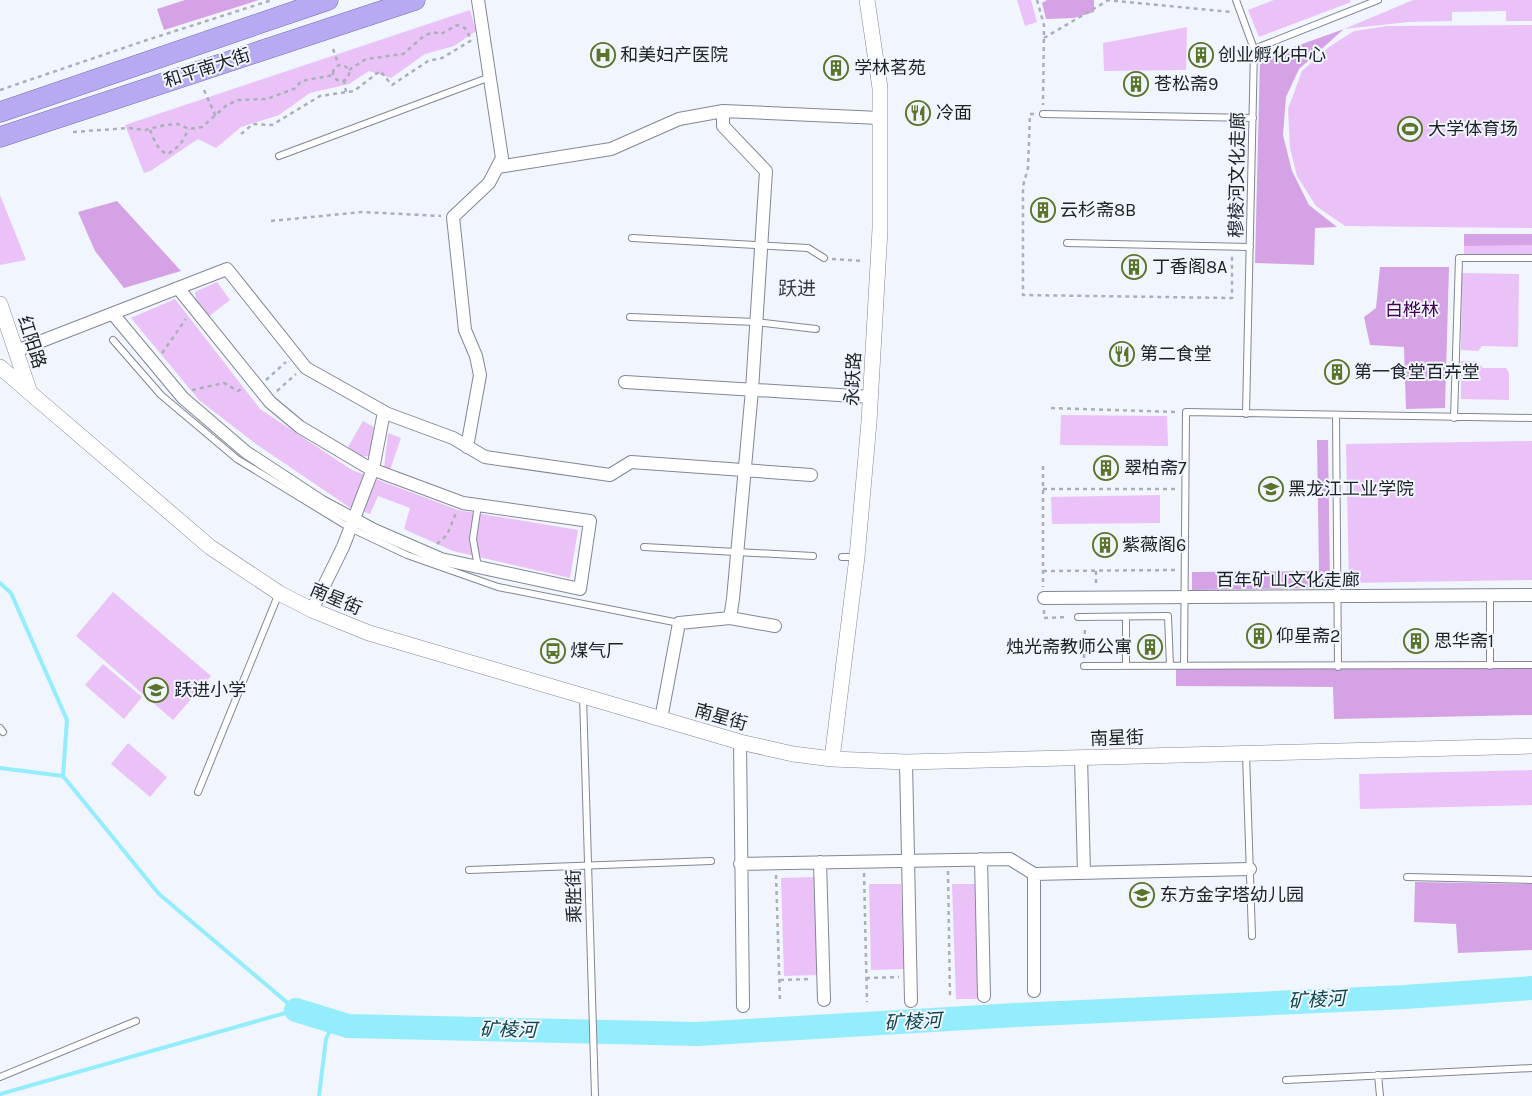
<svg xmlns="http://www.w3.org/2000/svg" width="1532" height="1096" font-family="Karla,'Noto Sans SC',sans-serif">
<rect width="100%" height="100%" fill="#f0f5fe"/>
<path fill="#eac2f7" d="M1017 0H1031L1037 22 1025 26Z
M1274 0H1350L1351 2 1259 37 1248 10Z
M1413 0H1532V21H1506V11L1452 12V21L1409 22 1344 29Z
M470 10 476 31 454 46 425 54 391 78 369 71 349 84 310 93 279 115 241 127 216 148 198 139 152 170 144 173 125 125Z
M1532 25V228L1345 226 1316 206 1297 176 1290 148 1288 109 1302 71 1329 47 1354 31 1387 26Z
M1187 27 1186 70 1104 71 1103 43Z
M0 195 26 260 0 265Z
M1464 234H1532V254H1464Z
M1462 273 1519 274 1518 347 1482 346 1478 351 1461 350Z
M217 282 230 300 208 317 196 300 195 292Z
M175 299 260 409 352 470 458 510 578 530 570 578 453 551 404 529 410 508 378 496 370 514 349 507 256 444 199 400 131 318Z
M1461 361H1477L1483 368H1506L1509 373V400L1461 399Z
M1061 415 1167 416 1168 446 1060 445Z
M363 421 374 427 371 455C362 460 355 452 348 447Z
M388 433 401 438 390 470 384 468Z
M1532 441V580L1349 583 1346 444Z
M1160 495V523L1052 524 1051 497Z
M113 592 211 676 173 720 76 636Z
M103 664 142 697 124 719 85 685Z
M128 743 167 777 150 797 111 764Z
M1532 770V805L1360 809 1359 774Z
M815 877 818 975 784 976 781 878Z
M869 884H901L904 969 871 970Z
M952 884H977L980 999H956Z"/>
<path fill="#d6a2e6" d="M185 0H259L164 30 157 9Z
M1047 0H1094V12L1074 18 1046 19 1042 3Z
M1344 29 1299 69 1286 97 1283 135 1292 171 1309 205 1337 227 1315 228 1314 265 1255 263 1260 59Z
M117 201 181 271 124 288 95 251 78 212Z
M1464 234H1532V245L1464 246Z
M1380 267H1449L1445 408 1406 409 1404 347 1370 345 1364 317 1376 308Z
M1317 440H1328L1330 588 1192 590V572L1319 571Z
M1176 662 1532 663V715L1334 719 1333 687 1176 686Z
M1415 882 1532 884V950L1458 953 1456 924 1414 922Z"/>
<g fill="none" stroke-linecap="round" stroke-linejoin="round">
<path stroke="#94edfc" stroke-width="4" d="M0 583 11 593 67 720 63 776
M0 768 63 776 159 894 296 1010
M0 1094 296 1010
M319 1096 326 1039 334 1022"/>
<path stroke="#94edfc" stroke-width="24" d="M296 1010 348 1026 697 1034 1016 1015 1405 997 1532 988"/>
<defs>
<path id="service" d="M1236 0 1254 49 1246 414
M1254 49 1378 0
M1043 114 1253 118
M279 156 490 77
M632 238 808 248 824 258
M1067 243 1250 247
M630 317 756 322 816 329
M113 340 161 395 237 459 350 528 407 555 498 587 679 623
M1336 415 1338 667
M1454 418 1459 258H1532
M478 505 473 539 478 567
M644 547 813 556
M842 557H856
M1078 617 1168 616 1170 666
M1126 617V666
M1084 666 1532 665
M1184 666 1186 412 1532 418
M1490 666V595
M583 696 595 1096
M0 728 3 732
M1246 754 1252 936
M198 792 279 593
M469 870 711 861
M1407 877 1532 880
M1378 1075 1380 1096
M0 1077 136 1021
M1286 1080 1532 1068"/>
<path id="minor" d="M498 167 611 149 679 119 723 111
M113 314 183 398 246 452 322 502 374 530 441 559 580 589 590 521 463 503 369 468 300 427 270 402 178 288
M16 351 227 269 306 368 388 414 453 438 485 457 610 475 631 462 811 475
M625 382 871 397
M467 447 480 375 476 356 465 330 453 217 489 183 502 158 478 0
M1044 598 1532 595
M312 610 343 547 373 469 384 412
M730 618 733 599 752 390 766 171 723 126V111L880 118
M661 719 679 623 730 618 775 626
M740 742 743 1006
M1081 757 1084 873
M906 762 911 1001
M981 859 984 996
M820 862 824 1000
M740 864 1010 859 1034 874 1250 869
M1034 874V991"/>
<path id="tertiary" d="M0 304 29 390
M0 367 210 547 279 593 312 610 369 633 740 742 793 754 832 759 906 762 1532 746
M832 759 857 557 869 422 880 229V88L867 0"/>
<path id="trunk" d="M0 112 328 0
M0 137 415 0"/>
</defs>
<use href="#service" stroke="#808795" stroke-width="8"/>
<use href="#minor" stroke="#808795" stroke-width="14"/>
<use href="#tertiary" stroke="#808795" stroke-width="16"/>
<use href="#trunk" stroke="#756ca9" stroke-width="21"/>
<path stroke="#abb0b8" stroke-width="2.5" stroke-dasharray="4 4" stroke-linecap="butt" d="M1037 0 1044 25 1043 105
M1106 0 1231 12
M1044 38 1107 1
M333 49 339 66
M333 73a8 8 0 1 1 16 0a8 8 0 1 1-16 0Z
M349 70 366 59 403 54 424 36 433 32 441 34 457 25 465 28 470 37
M344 80 346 92
M0 90 144 41 272 0
M204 90 216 117
M1034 114H1030L1028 168 1023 186V295L1232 298V256
M150 130C154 139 158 152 168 154L180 145 189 129
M73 132 129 128 145 130 165 125 178 124 189 129 202 127 227 105 238 100 267 99 296 88 301 81 334 75
M241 134 253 124 272 125 320 96 354 91 380 71 392 85 428 61 442 58 472 40
M271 221 362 212 441 216
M832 259 864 261
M162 353 186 319
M266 380 286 362
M192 390 224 383 238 391 243 388
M277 391 296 374
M1051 408 1177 412
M1043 466V587
M1043 489H1176
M437 544 447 535 456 513
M1043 571 1177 570
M1096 571V587
M1044 610V618L1068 617
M1084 658 1085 626
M948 871 950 999
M864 873 867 1002
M776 875 780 1002
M866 978 899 977
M780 980 812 979"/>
<use href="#service" stroke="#fff" stroke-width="6"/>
<use href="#minor" stroke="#fff" stroke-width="12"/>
<use href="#tertiary" stroke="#fff" stroke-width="15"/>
<use href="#trunk" stroke="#b7aaf2" stroke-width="20"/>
</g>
<defs>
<symbol id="hospital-ring" viewBox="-11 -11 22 22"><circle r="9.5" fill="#f0f5fe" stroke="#5a7529" stroke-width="1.5"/><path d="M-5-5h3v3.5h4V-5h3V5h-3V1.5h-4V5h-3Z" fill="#5a7529"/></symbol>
<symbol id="building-ring" viewBox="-11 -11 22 22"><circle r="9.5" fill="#f0f5fe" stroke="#5a7529" stroke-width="1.5"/><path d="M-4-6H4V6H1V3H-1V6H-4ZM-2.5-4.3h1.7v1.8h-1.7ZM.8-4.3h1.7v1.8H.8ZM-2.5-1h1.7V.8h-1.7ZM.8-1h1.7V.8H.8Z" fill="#5a7529"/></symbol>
<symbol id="restaurant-ring" viewBox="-11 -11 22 22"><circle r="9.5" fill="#f0f5fe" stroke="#5a7529" stroke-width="1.5"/><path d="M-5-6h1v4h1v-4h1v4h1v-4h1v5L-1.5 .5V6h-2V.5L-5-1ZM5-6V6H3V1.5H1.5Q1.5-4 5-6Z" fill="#5a7529"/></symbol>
<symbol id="stadium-ring" viewBox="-11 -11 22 22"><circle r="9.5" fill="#f0f5fe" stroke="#5a7529" stroke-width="1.5"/><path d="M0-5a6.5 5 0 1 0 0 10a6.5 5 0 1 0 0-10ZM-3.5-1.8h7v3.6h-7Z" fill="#5a7529"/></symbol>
<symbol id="university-ring" viewBox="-11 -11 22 22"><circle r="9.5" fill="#f0f5fe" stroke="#5a7529" stroke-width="1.5"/><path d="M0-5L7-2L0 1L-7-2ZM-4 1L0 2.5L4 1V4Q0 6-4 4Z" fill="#5a7529"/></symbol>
<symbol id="bus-ring" viewBox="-11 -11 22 22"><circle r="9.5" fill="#f0f5fe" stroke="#5a7529" stroke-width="1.5"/><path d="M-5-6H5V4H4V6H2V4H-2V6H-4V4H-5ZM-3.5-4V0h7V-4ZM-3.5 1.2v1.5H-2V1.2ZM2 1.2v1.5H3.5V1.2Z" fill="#5a7529"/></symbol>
<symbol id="school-ring" viewBox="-11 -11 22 22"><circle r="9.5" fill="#f0f5fe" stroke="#5a7529" stroke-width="1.5"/><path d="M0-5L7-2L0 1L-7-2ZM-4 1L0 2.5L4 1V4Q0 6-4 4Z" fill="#5a7529"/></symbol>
</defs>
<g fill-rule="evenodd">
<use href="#hospital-ring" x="589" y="41" width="28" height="28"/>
<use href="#building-ring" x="1187" y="41" width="28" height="28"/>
<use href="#building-ring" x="822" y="54" width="28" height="28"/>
<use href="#building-ring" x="1122" y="70" width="28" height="28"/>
<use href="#restaurant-ring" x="904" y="99" width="28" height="28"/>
<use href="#stadium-ring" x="1396" y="115" width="28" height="28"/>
<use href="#building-ring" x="1029" y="196" width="28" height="28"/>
<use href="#building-ring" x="1120" y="253" width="28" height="28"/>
<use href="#restaurant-ring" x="1108" y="340" width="28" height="28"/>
<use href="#building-ring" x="1323" y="358" width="28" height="28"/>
<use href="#building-ring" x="1092" y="454" width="28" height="28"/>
<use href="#university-ring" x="1257" y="475" width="28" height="28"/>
<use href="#building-ring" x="1091" y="531" width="28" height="28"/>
<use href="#building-ring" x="1245" y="622" width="28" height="28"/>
<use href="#building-ring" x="1402" y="627" width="28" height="28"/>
<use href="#building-ring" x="1136" y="633" width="28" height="28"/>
<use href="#bus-ring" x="539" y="637" width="28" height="28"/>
<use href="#school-ring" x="142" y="676" width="28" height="28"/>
<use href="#school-ring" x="1128" y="881" width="28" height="28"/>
</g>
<g text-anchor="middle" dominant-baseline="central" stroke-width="4" stroke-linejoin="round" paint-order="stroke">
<g font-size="18" fill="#1d2026" stroke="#f0f5fe" text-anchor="start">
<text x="620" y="55">和美妇产医院</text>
<text x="1218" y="55">创业孵化中心</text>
<text x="854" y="68">学林茗苑</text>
<text x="1154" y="84">苍松斋9</text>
<text x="936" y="113">冷面</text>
<text x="1428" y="129">大学体育场</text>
<text x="1060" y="210">云杉斋8B</text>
<text x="1152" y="267">丁香阁8A</text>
<text x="1140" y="354">第二食堂</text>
<text x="1354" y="372">第一食堂百卉堂</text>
<text x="1124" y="468">翠柏斋7</text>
<text x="1288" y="489">黑龙江工业学院</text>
<text x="1122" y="545">紫薇阁6</text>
<text x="1276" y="636">仰星斋2</text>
<text x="1434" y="641">思华斋1</text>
<text x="1132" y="647" text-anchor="end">烛光斋教师公寓</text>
<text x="570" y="651">煤气厂</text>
<text x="174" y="690">跃进小学</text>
<text x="1160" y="895">东方金字塔幼儿园</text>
</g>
<g font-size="18" fill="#1d2026" stroke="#f0f5fe">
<text transform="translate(207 68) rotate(-18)">和平南大街</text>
<text transform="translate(1237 175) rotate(-89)">穆棱河文化走廊</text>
<text transform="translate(32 342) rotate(72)">红阳路</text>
<text transform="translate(853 379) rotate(-87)">永跃路</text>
<text x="1288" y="580">百年矿山文化走廊</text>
<text transform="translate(336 599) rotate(23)">南星街</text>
<text transform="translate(721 717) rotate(16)">南星街</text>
<text transform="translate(1117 738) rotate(-2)">南星街</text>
<text transform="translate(574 896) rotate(-91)">乘胜街</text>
</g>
<g font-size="18" fill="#440054" stroke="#f0f5fe">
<text x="1412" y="310">白桦林</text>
</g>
<g font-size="19" fill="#363c48" stroke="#f0f5fe">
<text x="797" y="289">跃进</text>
</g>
<g font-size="19" font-style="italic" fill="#0e454d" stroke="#f0f5fe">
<text transform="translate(1317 1000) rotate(-3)">矿棱河</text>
<text transform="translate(913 1022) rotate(-3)">矿棱河</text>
<text transform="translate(508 1030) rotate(1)">矿棱河</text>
</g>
</g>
</svg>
